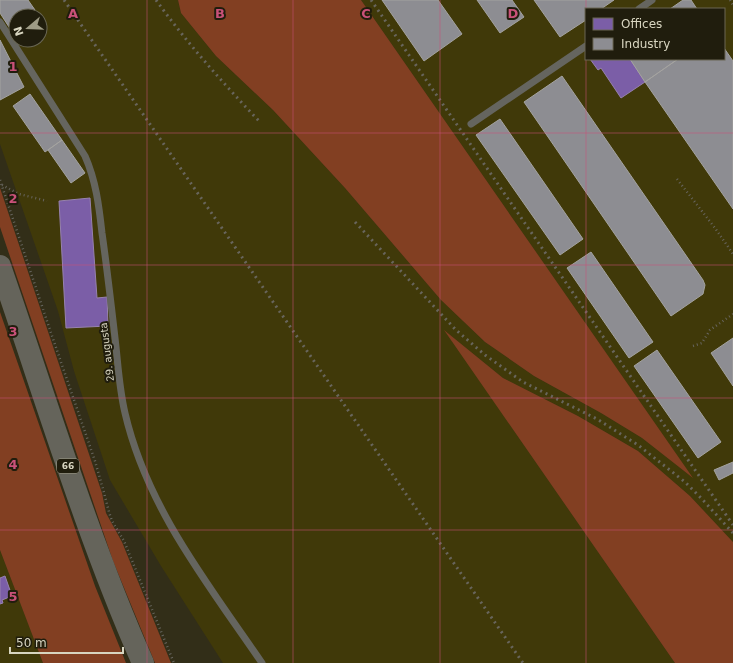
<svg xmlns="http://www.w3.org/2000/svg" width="733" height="663" font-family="'DejaVu Sans',sans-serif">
<rect width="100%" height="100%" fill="#322e18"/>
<path fill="#403909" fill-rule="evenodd" d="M0 0H178L181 13 216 56 273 110 345 188 441 300 485 342 534 376 601 413 642 438 692 477 361 0H733V542L690 496 638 451 578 416 503 378 445 331 675 663H223L161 566 110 480 74 371 58 311 0 144ZM586 9H724V59H586ZM16 16H40V40H16Z
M0 550 39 652 43 663H0Z"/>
<path fill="#823f22" d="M178 0H361L693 478 642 438 601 413 534 376 485 342 441 300 345 188 273 110 216 56 181 13Z
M0 188 102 493 106 513 122 542 171 663H155L113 561 0 227Z
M0 312 95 586 126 663H43L0 550Z
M444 330 503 378 578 416 638 451 690 496 733 542V663H675Z"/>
<path fill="#7b5ea7" stroke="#9782ae" d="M590 59H630L645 82 621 98 601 68 598 70Z
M90 198 97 298 107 297 108 326 66 328 59 201Z
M5 576 12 596 2 600 3 603 0 604V578Z"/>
<path fill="#8d8d92" stroke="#a4a3a0" d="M0 0H28L35 10 26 16H16V23L9 27 0 13Z
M382 0H438L462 34 424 61Z
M477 0H512L524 17 500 33Z
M534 0H614L601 9H586V20L560 37Z
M683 0H691L697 9H670Z
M0 40 24 87 0 100Z
M724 48 733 61V209L645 82 678 59H724Z
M630 59H678L645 82Z
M562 76 703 280 705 285 703 294 671 316 524 102Z
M30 94 62 140 45 152 13 106Z
M500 119 583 239 560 255 476 135Z
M62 140 85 173 71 183 48 150Z
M591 252 653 342 629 358 567 268Z
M733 338V386L711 353Z
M657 350 721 442 698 458 634 366Z
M733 462V473L719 480 714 470Z"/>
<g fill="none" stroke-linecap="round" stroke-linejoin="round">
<path stroke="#67655e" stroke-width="2.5" stroke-dasharray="1 3" stroke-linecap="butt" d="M730 0 733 5
M677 179 715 228 733 254
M0 180 50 330 95 461 103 489 109 512 112 521 124 541 174 663
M2 185 19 194 47 201
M693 346 702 343 710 330 733 314"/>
<path stroke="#65655f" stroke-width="7" d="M639 9 652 0
M0 22 85 156C96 181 99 206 102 233 107 268 111 303 115 338 118 363 119 388 125 413 147 508 208 584 262 663
M471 124 586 46"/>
<path stroke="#65645b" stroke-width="22" d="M0 266C46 399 86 534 143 663"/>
<path stroke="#68655c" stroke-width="3" stroke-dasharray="2 4" stroke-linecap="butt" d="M64 0 523 663
M156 0C187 43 222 82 259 121
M371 0 733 525
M355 222 456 330 485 355 523 382 597 419 638 445 685 482 702 499 733 533"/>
</g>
<path fill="none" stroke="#c95179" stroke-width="1" stroke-opacity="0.55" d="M147 0V663M293 0V663M440 0V663M586 0V9M586 59V663M0 133H733M0 265H733M0 398H733M0 530H733"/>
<g text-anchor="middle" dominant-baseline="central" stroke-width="4" stroke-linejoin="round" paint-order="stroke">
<rect fill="#201d0d" stroke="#a19e8a" stroke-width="1" x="57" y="459" width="22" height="14" rx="3"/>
<g font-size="9" font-weight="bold" fill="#d8d5c0">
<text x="68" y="466">66</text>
</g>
<g font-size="10" fill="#d8d5c0" stroke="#201d0d">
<text transform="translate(107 352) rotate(-97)">29. augusta</text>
</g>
</g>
<g font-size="13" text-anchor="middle" font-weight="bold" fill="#c95179" stroke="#201d0d" stroke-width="4" stroke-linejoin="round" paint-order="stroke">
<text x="73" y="18">A</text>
<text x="220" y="18">B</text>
<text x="366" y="18">C</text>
<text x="513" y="18">D</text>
<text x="13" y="71">1</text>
<text x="13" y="203">2</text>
<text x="13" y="336">3</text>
<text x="13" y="469">4</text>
<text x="13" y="601">5</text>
</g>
<rect x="585" y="8" width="140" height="52" fill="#201d0d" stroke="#6a6755"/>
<rect x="593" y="18" width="20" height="12" fill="#7b5ea7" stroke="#6a6755"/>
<text x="621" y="28" font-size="12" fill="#d8d5c0">Offices</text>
<rect x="593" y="38" width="20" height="12" fill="#8d8d92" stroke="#6a6755"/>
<text x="621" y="48" font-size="12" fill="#d8d5c0">Industry</text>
<g transform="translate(28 28) rotate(251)"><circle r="19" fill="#201d0d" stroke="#6a6755"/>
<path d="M0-3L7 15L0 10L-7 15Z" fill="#9e9b85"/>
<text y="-6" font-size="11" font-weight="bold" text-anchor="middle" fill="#d8d5c0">N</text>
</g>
<path d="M10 647v6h113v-6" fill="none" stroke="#d8d5c0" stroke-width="2"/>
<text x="16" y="647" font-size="12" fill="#d8d5c0" stroke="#201d0d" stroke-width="3" paint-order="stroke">50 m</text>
</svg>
